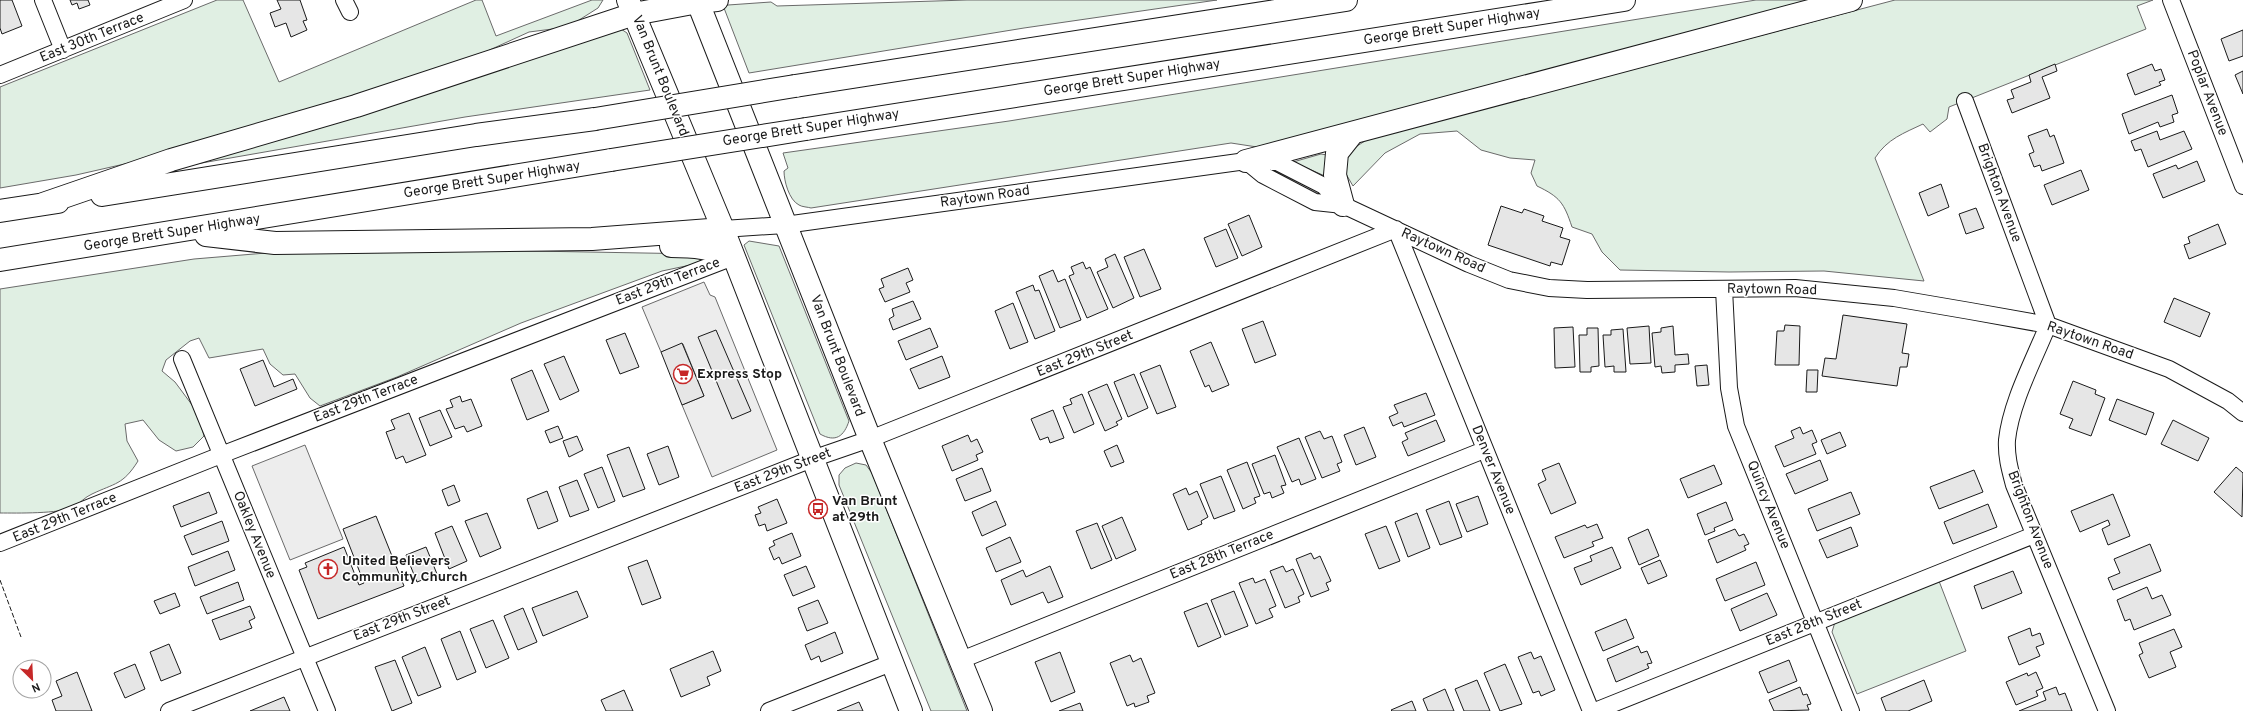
<svg xmlns="http://www.w3.org/2000/svg" width="2243" height="711" font-family="Overpass,sans-serif">
<rect width="100%" height="100%" fill="#fff"/>
<path fill="#e0efe3" stroke="#6a6a6a" d="M217 0H243L279 82 476 0H482L496 36 592 0H603L598 8 568 27 529 32 470 59 164 155 76 175 0 188V87Z
M967 0H1217L1024 28 749 73 724 8 728 5 771 2 777 6Z
M1756 0H1815L1257 147 1231 143 811 208C808 207 802 207 799 205 789 200 784 181 784 171L788 168 783 153 1009 121Z
M1895 0H2153L2137 6 2146 29 1949 107 1947 119 1930 132 1923 124C1904 133 1887 139 1875 158L1924 281 1824 271 1729 272 1620 270 1602 252 1592 234 1572 227C1564 203 1560 197 1537 186L1531 173 1535 160 1510 158 1481 150 1457 131 1420 134 1385 153 1353 186 1346 174 1344 163 1354 148 1368 139Z
M621 29 627 33 650 90 465 117 196 164 213 156Z
M1321 154 1327 155 1325 176 1293 162Z
M749 241 779 246 849 421C844 436 836 443 820 434L744 245Z
M475 250 700 254V263L662 271 521 323 397 377 320 406 310 398 295 374 283 375 270 364 263 349 209 358 199 338 190 341 166 360 162 371 175 382 198 413 204 436 193 447 176 451 159 440 143 420 125 424 127 441 138 461C123 485 115 483 92 494 85 497 80 503 74 507 59 514 17 513 0 513V289L194 259 266 253Z
M856 463 866 465 872 473 967 711H931L839 485V475L845 468Z
M1939 581 1966 651 1857 694 1832 632 1835 622Z"/>
<path fill="#ededed" stroke="#6a6a6a" d="M704 282 710 295 715 297 777 450 712 477 682 405 704 396 683 344 661 352 642 307Z
M305 445 343 539 290 560 252 466Z"/>
<path fill="#e6e6e6" stroke="#1a1a1a" d="M0 0H12L22 26 2 34 0 28Z
M70 0H88L90 5 79 9 77 3 72 5Z
M277 0H300L307 20 303 21 307 30 291 37 286 23 275 27 270 13 281 9Z
M2243 30V56L2229 61 2221 39Z
M2055 64 2057 71 2042 77 2050 98 2012 113 2007 100 2014 98 2011 90 2031 82 2029 75Z
M2152 64 2155 71 2161 69 2165 80 2159 82 2161 85 2135 95 2127 74Z
M2243 71V94L2235 75Z
M2172 95 2178 113 2172 115 2174 122 2160 127 2158 122 2129 134 2122 114Z
M2047 129 2050 137 2054 135 2064 163 2042 171 2040 165 2034 167 2029 154 2034 152 2028 136Z
M2157 131 2160 140 2184 131 2192 149 2148 167 2141 149 2135 151 2131 141Z
M2197 161 2205 181 2163 198 2153 174 2176 165 2178 169Z
M2081 170 2089 190 2052 205 2044 185Z
M1941 184 1949 207 1928 216 1919 193Z
M1501 206 1522 213 1524 209 1544 216 1542 221 1563 228 1560 237 1570 240 1562 265 1551 262 1550 266 1488 245Z
M1976 208 1984 228 1966 234 1959 214Z
M1249 215 1262 247 1242 256 1228 224Z
M2218 224 2226 244 2189 259 2184 245 2190 243 2188 237Z
M1226 229 1238 258 1216 267 1204 238Z
M1144 249 1161 289 1140 297 1124 257Z
M1115 254 1134 298 1113 308 1097 272 1108 267 1105 259Z
M1083 262 1086 269 1090 267 1108 309 1087 318 1069 276 1074 274 1071 267Z
M908 268 913 280 906 283 910 292 885 302 879 289 884 287 881 279Z
M1053 270 1058 282 1065 279 1081 320 1060 328 1039 276Z
M1033 285 1035 291 1039 290 1055 331 1035 339 1016 292Z
M2174 298 2210 313 2200 337 2164 322Z
M913 301 921 319 893 330 889 319 894 316 892 309Z
M1013 303 1028 342 1010 349 995 311Z
M1843 315 1907 324 1902 353 1909 354 1907 367H1900L1897 386 1822 376 1825 358 1836 359Z
M1263 321 1276 355 1255 363 1242 329Z
M1785 325 1800 326 1799 365H1775L1777 331H1784Z
M1649 326 1651 363 1630 364 1627 328Z
M1673 326 1675 355 1688 354 1689 364 1675 365V372L1662 373 1661 366 1655 367 1652 333 1661 332V328Z
M1573 327 1575 367 1555 368 1554 328Z
M930 328 938 347 906 360 898 341Z
M1587 328H1598L1599 366 1591 367V372H1580L1579 335H1587Z
M1623 329 1626 372H1614V366L1605 367 1603 335H1611V330Z
M716 330 751 411 732 419 698 337Z
M625 333 639 367 620 374 606 340Z
M1211 342 1229 385 1212 392 1209 385 1205 387 1190 351Z
M682 343 704 396 682 405 661 352Z
M564 356 579 391 560 400 544 364Z
M942 356 950 377 919 389 910 369Z
M263 360 274 387 293 379 297 389 255 406 240 369Z
M1160 365 1176 407 1157 414 1140 373Z
M1707 365 1709 385 1697 386 1695 366Z
M532 370 549 411 527 420 511 379Z
M1807 370H1818L1817 392H1806Z
M1134 374 1148 408 1128 417 1114 382Z
M2073 381 2096 390 2095 394 2105 398 2091 436 2069 428 2073 419 2060 414Z
M1107 384 1122 419 1116 422 1118 425 1105 431 1088 392Z
M1426 393 1435 415 1404 427 1402 422 1393 426 1389 417 1398 413 1394 405Z
M1082 394 1094 424 1074 433 1063 407 1072 404 1070 399Z
M460 396 462 402 471 399 482 426 467 432 464 426 455 429 446 409 453 407 450 400Z
M2117 399 2154 413 2146 435 2109 420Z
M440 410 452 437 430 446 419 418Z
M1053 410 1064 438 1050 443 1048 437 1040 440 1031 419Z
M409 413 426 455 406 463 403 456 396 459 386 432 395 429 391 420Z
M1436 420 1445 441 1408 456 1402 442 1408 439 1405 433Z
M2173 420 2209 438 2198 461 2161 444Z
M558 426 563 438 550 443 545 431Z
M1364 427 1376 457 1356 465 1344 435Z
M1800 427 1803 434 1812 430 1817 442 1812 444 1816 454 1784 467 1775 446 1794 438 1791 431Z
M1320 431 1324 439 1332 436 1342 462 1337 464 1340 471 1322 478 1305 437Z
M1840 432 1846 446 1827 454 1821 440Z
M968 435 971 442 977 439 983 452 976 455 978 460 952 471 942 446Z
M577 436 583 450 569 457 563 441Z
M1299 438 1316 479 1301 485 1299 479 1292 482 1277 447Z
M1117 445 1124 462 1111 467 1104 451Z
M668 446 679 477 659 485 647 454Z
M629 447 645 489 623 497 607 455Z
M1275 455 1286 485 1281 486 1284 493 1272 498 1270 492 1264 494 1252 464Z
M1820 460 1828 480 1795 494 1786 474Z
M1247 462 1260 496 1254 498 1256 503 1243 509 1227 470Z
M1559 463 1576 503 1551 514 1538 484 1546 480 1542 470Z
M1714 465 1722 484 1688 498 1680 479Z
M602 467 615 501 598 508 584 474Z
M2236 467 2243 473 2242 517 2214 492Z
M982 468 991 491 965 501 956 479Z
M1974 470 1983 492 1939 509 1930 487Z
M1221 476 1235 511 1214 519 1200 484Z
M577 480 589 510 570 517 559 487Z
M454 485 460 501 448 506 442 490Z
M1186 488 1189 495 1197 491 1208 517 1201 521 1202 524 1188 530 1173 494Z
M547 491 558 521 538 529 527 499Z
M209 492 217 513 181 527 173 506Z
M1851 492 1860 514 1817 531 1808 509Z
M2113 494 2130 536 2108 545 2102 529 2110 525 2108 520 2080 532 2071 511Z
M1478 496 1488 524 1467 532 1456 504Z
M777 499 787 523 767 531 765 524 759 526 755 515 761 513 758 507Z
M996 501 1006 525 982 536 972 512Z
M1449 501 1462 537 1440 545 1426 510Z
M1726 502 1733 520 1714 528 1715 531 1705 535 1697 514Z
M1988 504 1997 527 1953 544 1944 522Z
M487 513 501 548 480 557 465 521Z
M1417 513 1430 548 1408 557 1395 522Z
M376 516 404 586 318 619 299 570 307 567 305 563 344 547 359 585 364 583 343 529Z
M1122 517 1136 550 1116 559 1102 526Z
M222 521 229 541 192 555 184 536Z
M1097 523 1112 560 1091 569 1076 531Z
M1597 524 1603 538 1592 542 1594 546 1564 558 1555 537 1585 525 1587 528Z
M452 526 467 561 449 569 435 533Z
M1386 526 1400 561 1379 569 1365 534Z
M1851 527 1858 546 1827 558 1819 540Z
M1648 529 1659 556 1639 565 1628 538Z
M1735 529 1739 536 1744 534 1749 544 1744 546 1746 550 1717 563 1708 540Z
M792 533 801 556 782 564 779 557 774 560 769 548 775 545 773 541Z
M1010 537 1021 562 996 572 986 548Z
M2150 544 2161 571 2113 590 2108 578 2120 573 2114 559Z
M426 547 437 574 417 582 406 555Z
M1612 547 1621 568 1581 585 1574 568 1592 561 1590 556Z
M228 551 235 570 195 586 188 567Z
M1311 553 1314 559 1320 556 1331 581 1326 583 1329 590 1311 597 1296 559Z
M647 560 661 598 642 605 628 567Z
M1660 560 1667 576 1648 584 1641 568Z
M1756 562 1765 585 1725 601 1716 579Z
M806 566 815 587 793 596 784 575Z
M1050 566 1063 597 1048 603 1043 592 1011 605 1001 580 1023 570 1026 577Z
M1283 566 1286 572 1293 569 1304 594 1298 597 1300 602 1285 608 1270 571Z
M2013 571 2022 593 1982 609 1974 586Z
M1253 578 1255 583 1265 579 1276 606 1269 609 1273 617 1256 624 1239 583Z
M238 582 244 600 207 614 200 597Z
M2147 587 2152 599 2162 595 2171 615 2134 630 2130 619 2125 621 2117 600Z
M577 591 588 617 543 636 532 608Z
M1234 591 1248 626 1225 635 1211 600Z
M175 593 180 606 160 614 154 601Z
M1767 593 1777 615 1740 631 1731 609Z
M818 600 828 623 807 631 798 608Z
M1207 603 1221 637 1198 647 1184 612Z
M250 606 255 618 249 621 252 628 220 640 212 620Z
M523 608 537 642 518 650 504 616Z
M1626 619 1634 638 1603 651 1595 632Z
M493 620 509 658 486 668 470 629Z
M2030 628 2032 636 2040 633 2044 644 2036 647 2040 656 2019 665 2008 637Z
M2174 629 2182 647 2170 652 2176 667 2149 678 2139 655 2143 653 2139 643Z
M460 631 476 672 457 680 441 639Z
M835 632 843 653 821 662 819 656 811 660 805 645Z
M169 644 181 673 161 681 150 652Z
M1638 646 1641 653 1647 651 1652 663 1647 664 1649 668 1616 682 1607 659Z
M425 647 441 687 418 696 402 657Z
M713 651 721 671 707 677 710 685 681 697 670 669Z
M1060 652 1075 692 1051 702 1035 662Z
M1531 652 1534 659 1541 656 1555 690 1541 696 1539 691 1533 693 1518 657Z
M1130 655 1133 662 1141 658 1155 693 1147 696 1149 702 1135 707 1134 703 1127 706 1110 663Z
M395 660 412 703 392 711 375 667Z
M1789 660 1797 681 1768 693 1759 672Z
M135 664 145 689 125 698 114 673Z
M1505 664 1522 704 1500 711 1484 673Z
M77 672 92 711H56L52 700 62 696 56 681Z
M2036 672 2043 688 2036 691 2038 696 2016 705 2006 682 2027 673 2028 676Z
M1477 680 1490 711H1464L1455 689Z
M1924 680 1932 701 1908 711H1886L1881 698Z
M1800 687 1803 695 1807 694 1811 704 1807 705 1809 710 1774 711 1769 700Z
M2056 687 2059 695 2065 693 2072 711H2019L2046 700 2043 692Z
M1445 689 1454 711H1428L1423 699Z
M624 690 633 711H606L601 700Z
M284 697 290 711H250Z
M1412 701 1416 711H1392L1391 710Z
M859 702 863 711H837Z
M1080 703 1083 711H1059Z"/>
<g fill="none" stroke-linecap="round" stroke-linejoin="round">
<defs>
<path id="minor" d="M43 0 63 50
M344 0 350 12
M2171 0 2243 186
M0 75 184 0
M1965 101 2048 325C2034 360 2011 402 2007 440 2006 456 2010 470 2014 485L2107 711
M1246 161 1263 175 1315 202 1343 205 1469 264 1509 280 1549 288 1587 290 1795 288 1894 298 1970 311 2048 325 2169 369 2228 401 2243 413
M723 229 785 225 1246 161 1277 162 1324 186 1343 205
M1724 289 1729 388 1736 426 1851 711
M182 359 327 711
M0 543 221 455 733 257
M961 660 1484 450
M169 711 812 459 870 439 1396 229 1591 711
M769 711 891 663
M1595 711 2034 535"/>
<path id="secondary" d="M628 0 723 229 911 711
M697 0 870 439 981 711"/>
<path id="motorway" d="M795 86 1346 0
M806 129 1624 0
M1246 161 1851 0
M102 195 476 135 595 119
M43 204 171 160 356 106 634 14 698 2 717 0
M1343 205 1335 175 1337 153 1352 134
M0 211 58 202
M206 235 275 243 592 239 723 229
M671 246C694 246 712 248 733 257
M0 260 611 160"/>
</defs>
<use href="#minor" stroke="#1a1a1a" stroke-width="18"/>
<use href="#secondary" stroke="#1a1a1a" stroke-width="24"/>
<use href="#motorway" stroke="#1a1a1a" stroke-width="24"/>
<use href="#minor" stroke="#fff" stroke-width="16"/>
<use href="#secondary" stroke="#fff" stroke-width="22"/>
<use href="#motorway" stroke="#fff" stroke-width="22"/>
<defs>
<path id="motorway-bridge" d="M595 119 795 86
M611 160 806 129"/>
</defs>
<use href="#motorway-bridge" stroke="#1a1a1a" stroke-width="24" stroke-linecap="butt"/>
<use href="#motorway-bridge" stroke="#fff" stroke-width="22"/>
<path stroke="#1a1a1a" stroke-width="1" stroke-dasharray="5 2" stroke-linecap="butt" d="M0 580 21 637"/>
</g>
<defs>
<symbol id="supermarket-ring" viewBox="-11 -11 22 22"><circle r="9.5" fill="#fff" stroke="#c62828" stroke-width="1.5"/><path d="M-6-5.5h2.5l.6 2H6L4.5 2H-2.5L-4.4-4H-6ZM-1.5 3.2a1.3 1.3 0 1 0 .1 0ZM3 3.2a1.3 1.3 0 1 0 .1 0Z" fill="#c62828"/></symbol>
<symbol id="bus-ring" viewBox="-11 -11 22 22"><circle r="9.5" fill="#fff" stroke="#c62828" stroke-width="1.5"/><path d="M-5-6H5V4H4V6H2V4H-2V6H-4V4H-5ZM-3.5-4V0h7V-4ZM-3.5 1.2v1.5H-2V1.2ZM2 1.2v1.5H3.5V1.2Z" fill="#c62828"/></symbol>
<symbol id="church-ring" viewBox="-11 -11 22 22"><circle r="9.5" fill="#fff" stroke="#c62828" stroke-width="1.5"/><path d="M-1.2-6h2.4v3.5h3.3v2.4h-3.3V6h-2.4V-.1h-3.3v-2.4h3.3Z" fill="#c62828"/></symbol>
</defs>
<g fill-rule="evenodd">
<use href="#supermarket-ring" x="672" y="363" width="22" height="22"/>
<use href="#bus-ring" x="807" y="498" width="22" height="22"/>
<use href="#church-ring" x="317" y="558" width="22" height="22"/>
</g>
<g text-anchor="middle" dominant-baseline="central" stroke-width="3" stroke-linejoin="round" paint-order="stroke">
<g font-size="14" fill="#1a1a1a" stroke="#fff">
<text transform="translate(1452 27) rotate(-9)">George Brett Super Highway</text>
<text transform="translate(92 38) rotate(-22)">East 30th Terrace</text>
<text transform="translate(660 76) rotate(68)">Van Brunt Boulevard</text>
<text transform="translate(1132 78) rotate(-9)">George Brett Super Highway</text>
<text transform="translate(2207 93) rotate(69)">Poplar Avenue</text>
<text transform="translate(811 128) rotate(-9)">George Brett Super Highway</text>
<text transform="translate(492 180) rotate(-9)">George Brett Super Highway</text>
<text transform="translate(1999 193) rotate(70)">Brighton Avenue</text>
<text transform="translate(985 197) rotate(-8)">Raytown Road</text>
<text transform="translate(172 233) rotate(-9)">George Brett Super Highway</text>
<text transform="translate(1443 251) rotate(24)">Raytown Road</text>
<text transform="translate(668 282) rotate(-21)">East 29th Terrace</text>
<text transform="translate(1772 290) rotate(1)">Raytown Road</text>
<text transform="translate(2090 341) rotate(19)">Raytown Road</text>
<text transform="translate(1085 354) rotate(-22)">East 29th Street</text>
<text transform="translate(837 356) rotate(69)">Van Brunt Boulevard</text>
<text transform="translate(366 399) rotate(-21)">East 29th Terrace</text>
<text transform="translate(1493 470) rotate(68)">Denver Avenue</text>
<text transform="translate(783 471) rotate(-21)">East 29th Street</text>
<text transform="translate(1768 505) rotate(68)">Quincy Avenue</text>
<text transform="translate(65 518) rotate(-22)">East 29th Terrace</text>
<text transform="translate(2030 520) rotate(69)">Brighton Avenue</text>
<text transform="translate(254 535) rotate(68)">Oakley Avenue</text>
<text transform="translate(1222 555) rotate(-22)">East 28th Terrace</text>
<text transform="translate(402 619) rotate(-21)">East 29th Street</text>
<text transform="translate(1814 623) rotate(-22)">East 28th Street</text>
</g>
<g font-size="14" font-weight="bold" fill="#1a1a1a" stroke="#fff" text-anchor="start">
<text x="697" y="374">Express Stop</text>
<text x="832" y="501">Van Brunt<tspan x="832" dy="16">at 29th</tspan></text>
<text x="342" y="561">United Believers<tspan x="342" dy="16">Community Church</tspan></text>
</g>
</g>
<g transform="translate(32 679) rotate(156)"><circle r="19" fill="#ffffff" stroke="#a3a3a3"/>
<path d="M0-3L7 15L0 10L-7 15Z" fill="#c62828"/>
<text y="-6" font-size="11" font-weight="bold" text-anchor="middle" fill="#1a1a1a">N</text>
</g>
</svg>
